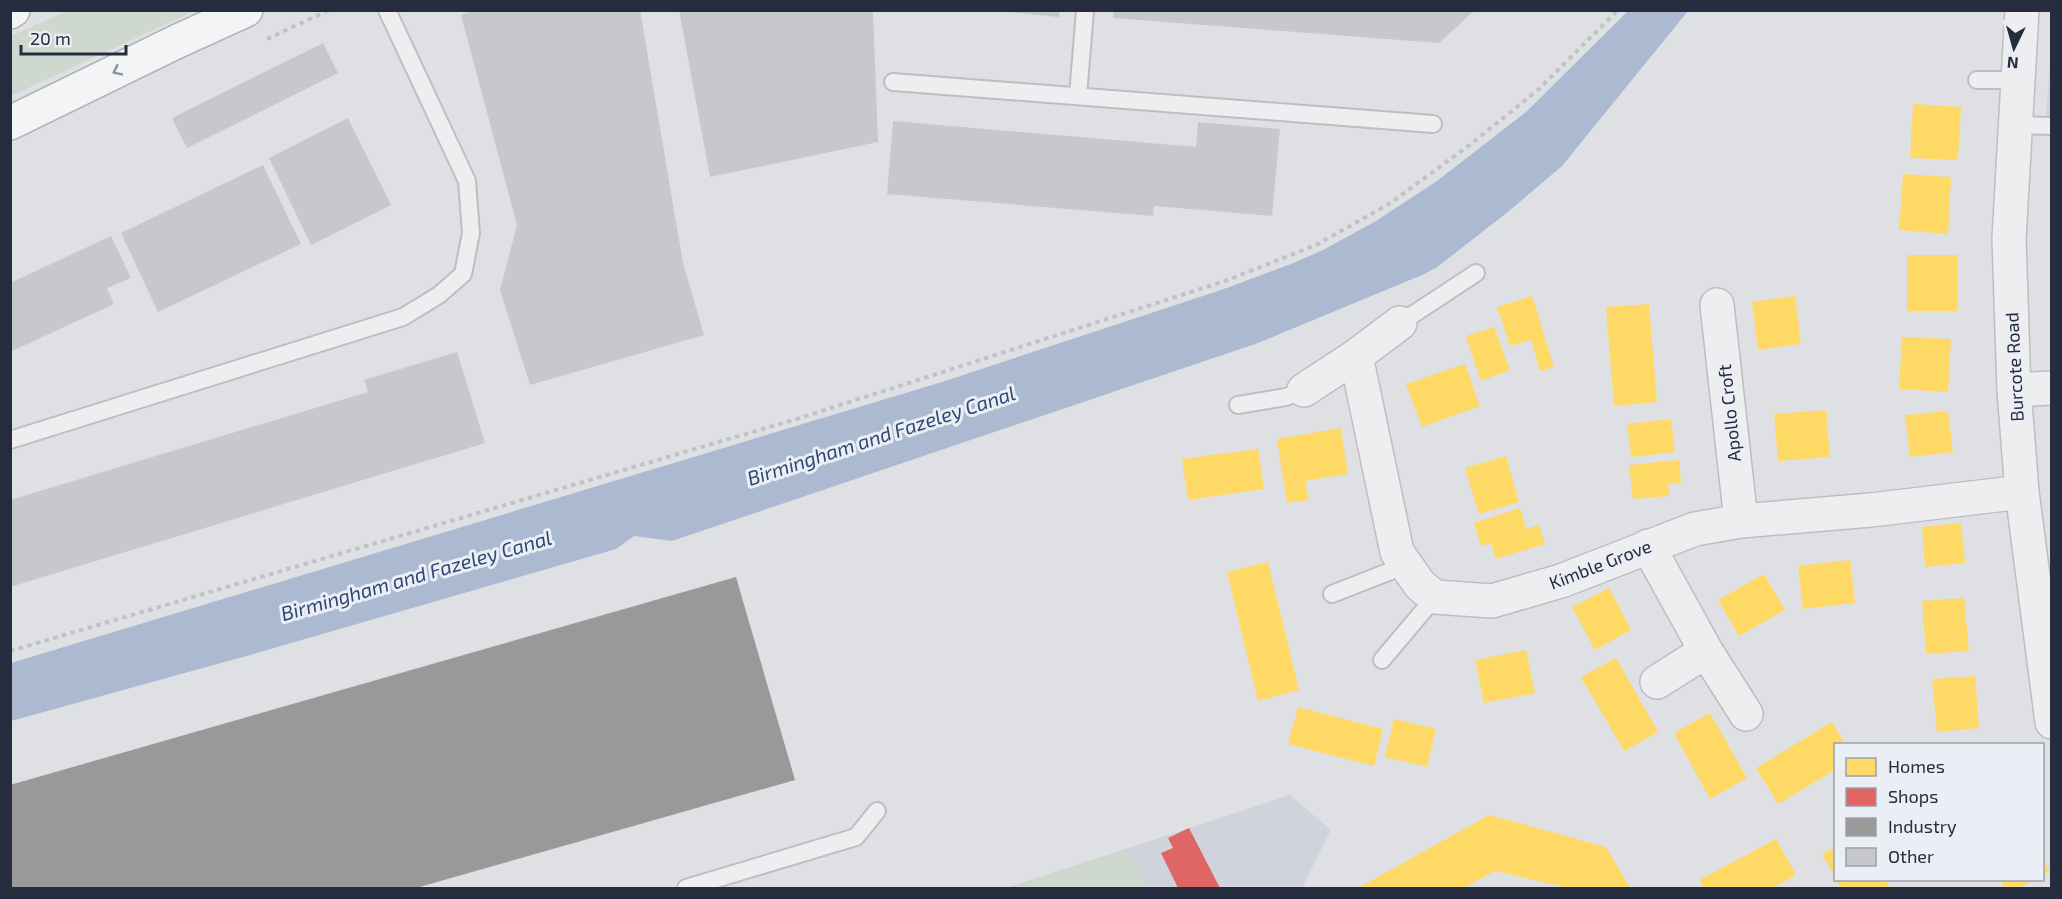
<svg xmlns="http://www.w3.org/2000/svg" width="2062" height="899" font-family="'Exo 2',sans-serif">
<rect width="100%" height="100%" fill="#dfe0e4"/>
<path fill="#d0d3db" d="M2051 51V132L2045 131Z
M1290 795 1331 830 1302 888H1006Z"/>
<path fill="#ced8cf" d="M69 10H194V11L11 96V36Z
M1125 850 1148 888H1006Z"/>
<path fill="#abbad1" d="M1628 11H1688L1562 166 1509 211 1436 268 1422 275 1258 343 672 541 634 536 616 549 250 655 11 721V663L942 382 1221 290 1291 264 1323 250 1376 221 1437 181 1526 112Z"/>
<path fill="#ffd966" d="M1913 104 1961 107 1958 160 1910 158Z
M1903 174 1951 177 1948 234 1899 230Z
M1907 255H1958L1957 311H1907Z
M1532 296 1554 367 1540 371 1531 340 1510 346 1497 307Z
M1795 296 1801 344 1758 350 1752 302Z
M1649 304 1657 402 1614 406 1606 307Z
M1494 327 1510 370 1481 381 1466 336Z
M1902 337 1951 339 1948 392 1899 389Z
M1465 364 1480 406 1422 427 1406 384Z
M1826 410 1830 457 1778 461 1774 414Z
M1948 411 1953 452 1910 457 1905 415Z
M1671 419 1675 452 1631 457 1627 424Z
M1341 428 1348 474 1305 481 1309 500 1287 503 1277 439Z
M1258 449 1264 489 1188 500 1182 459Z
M1506 456 1519 502 1479 514 1465 468Z
M1679 460 1681 483 1668 484 1669 496 1633 499 1629 465Z
M1520 508 1526 529 1539 525 1545 544 1496 559 1491 543 1481 546 1474 523Z
M1961 523 1965 563 1925 567 1922 527Z
M1850 560 1855 603 1803 609 1798 566Z
M1268 562 1299 690 1258 701 1227 572Z
M1764 574 1785 610 1739 636 1718 600Z
M1609 588 1631 630 1595 650 1572 607Z
M1964 598 1969 651 1926 654 1922 601Z
M1526 650 1535 693 1484 703 1475 660Z
M1616 658 1658 732 1624 751 1581 677Z
M1975 676 1979 728 1937 732 1932 679Z
M1298 707 1383 729 1374 766 1288 744Z
M1710 713 1747 778 1710 799 1674 733Z
M1394 719 1436 729 1427 767 1385 757Z
M1832 722 1845 744H1836V769L1778 804 1756 768Z
M1489 815 1606 847 1630 888H1568L1495 871 1463 888H1358Z
M1776 839 1796 875 1773 888H1704L1699 880Z
M1836 847V879L1822 854Z
M2042 858 2050 871 2042 875Z
M1836 880H1885L1890 888H1841Z
M2000 880H2034L2018 888H2005Z"/>
<path fill="#e06666" d="M1189 828 1220 888H1194L1193 887 1178 888 1161 853 1173 848 1168 838Z"/>
<path fill="#999" d="M736 577 795 780 416 888H10V785Z"/>
<path fill="#c7c8cc" d="M475 10H640L683 263 704 335 530 385 500 290 517 225 461 15Z
M679 10H873L878 142 710 177Z
M1009 10H1060L1059 17 1009 12Z
M1114 10H1475L1439 43 1113 18Z
M323 43 338 73 187 148 172 118Z
M348 118 391 205 311 245 269 158Z
M893 121 1196 147 1198 122 1280 129 1272 216 1154 206 1153 216 887 194Z
M263 165 301 244 158 312 121 233Z
M111 236 131 278 107 288 114 304 10 352V283Z
M457 352 485 443 10 587V500L368 392 364 380Z"/>
<g fill="none" stroke-linecap="round" stroke-linejoin="round">
<defs>
<path id="service" d="M1977 80H2018
M893 82 1433 124
M1078 96 1085 10
M2015 125 2052 126
M1400 323 1476 273
M1238 405 1286 397 1304 390
M10 440 403 317 439 295 463 274 471 233 467 181 387 10
M1332 594 1406 565
M1382 660 1435 597
M686 888 856 837 877 811"/>
<path id="minor" d="M2022 10 2009 239 2014 390 2022 492 2052 722
M1717 305 1741 521
M1356 356 1400 323
M1304 390 1356 356 1397 552 1420 585 1435 597 1492 601 1561 581 1695 529 1741 521 1871 510 2022 492
M2014 390 2052 388
M1648 546 1706 651 1746 714
M1657 682 1706 651"/>
<path id="trunk" d="M10 12 13 10
M10 123 178 41 246 10"/>
</defs>
<use href="#service" stroke="#bdbec2" stroke-width="20"/>
<use href="#minor" stroke="#bdbec2" stroke-width="36"/>
<use href="#trunk" stroke="#b1b3b9" stroke-width="36"/>
<path stroke="#c1c1c7" stroke-width="4" stroke-dasharray="4.5 4.5" stroke-linecap="butt" d="M267 39 329 10
M10 651 800 418 1228 280 1316 245 1389 204 1471 144 1539 89 1618 10"/>
<use href="#service" stroke="#eeeef1" stroke-width="16"/>
<use href="#minor" stroke="#eeeef1" stroke-width="33"/>
<use href="#trunk" stroke="#f3f4f5" stroke-width="33"/>
</g>
<defs><path id="oneway-chevron" d="M-2-3.5L2.5 0L-2 3.5" fill="none" stroke-width="1.6" stroke-linecap="round" stroke-linejoin="round" transform="scale(1.5)"/></defs>
<use stroke="#8c909a" href="#oneway-chevron" transform="translate(117 71) rotate(154)"/>
<g text-anchor="middle" dominant-baseline="central" stroke-width="6" stroke-linejoin="round" paint-order="stroke">
<g font-size="18" fill="#252c3e" stroke="#ebeef5">
<text transform="translate(2014 367) rotate(-93)">Burcote Road</text>
<text transform="translate(1729 413) rotate(-96)">Apollo Croft</text>
<text transform="translate(1600 564) rotate(-21)">Kimble Grove</text>
</g>
<g font-size="20" font-style="italic" fill="#2e4774" stroke="#ebeef5">
<text transform="translate(881 435) rotate(-18)">Birmingham and Fazeley Canal</text>
<text transform="translate(416 575) rotate(-16)">Birmingham and Fazeley Canal</text>
</g>
</g>
<rect width="2062" height="899" fill="none" stroke="#252c3e" stroke-width="24"/>
<rect x="1834" y="743" width="210" height="138" fill="#ebeef5" stroke="#9ca0ac" stroke-width="1.5"/>
<rect x="1846" y="758" width="30" height="18" fill="#ffd966" stroke="#9ca0ac" stroke-width="1.5"/>
<text x="1888" y="773" font-size="18" fill="#252c3e">Homes</text>
<rect x="1846" y="788" width="30" height="18" fill="#e06666" stroke="#9ca0ac" stroke-width="1.5"/>
<text x="1888" y="803" font-size="18" fill="#252c3e">Shops</text>
<rect x="1846" y="818" width="30" height="18" fill="#999999" stroke="#9ca0ac" stroke-width="1.5"/>
<text x="1888" y="833" font-size="18" fill="#252c3e">Industry</text>
<rect x="1846" y="848" width="30" height="18" fill="#c7c8cc" stroke="#9ca0ac" stroke-width="1.5"/>
<text x="1888" y="863" font-size="18" fill="#252c3e">Other</text>
<g transform="translate(2014 48) rotate(185)" stroke="#ebeef5" stroke-width="4.5" paint-order="stroke">
<path d="M0-4.5L10 22L0 15L-10 22Z" fill="#252c3e"/>
<text y="-9" font-size="16" font-weight="bold" text-anchor="middle" fill="#252c3e">N</text>
</g>
<path d="M21 45v9h105v-9" fill="none" stroke="#252c3e" stroke-width="3"/>
<text x="30" y="45" font-size="18" fill="#252c3e" stroke="#ebeef5" stroke-width="4.5" paint-order="stroke">20 m</text>
</svg>
